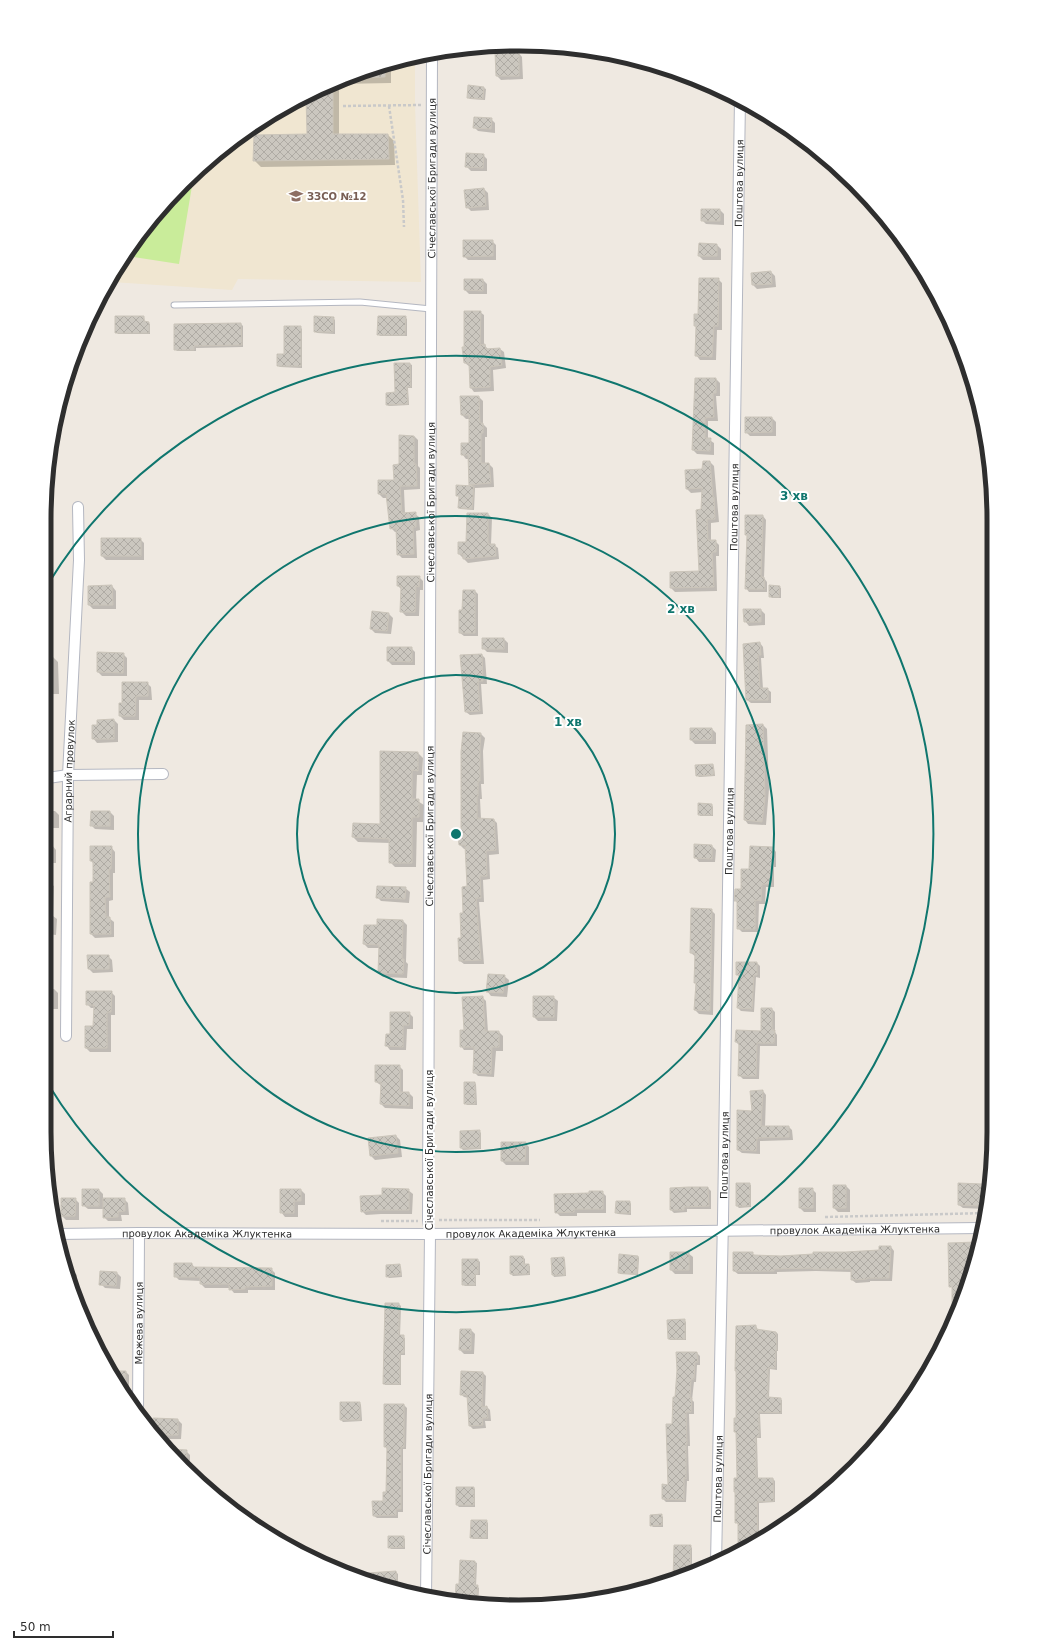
<svg xmlns="http://www.w3.org/2000/svg" width="1038" height="1651" font-family="'DejaVu Sans',sans-serif">
<defs>
<pattern id="building-cross-hatch" width="8" height="8" patternUnits="userSpaceOnUse"><rect width="8" height="8" fill="#cbc7bf"/><path d="M0 0l8 8M0 8l8-8" fill="none" stroke="#afaba4"/></pattern>
</defs>
<rect width="100%" height="100%" fill="#efe9e1"/>
<path fill="#f0e6d1" d="M415 58V105L421 282 238 279 232 290 112 282 142 230 206 162 282 108 367 69Z"/>
<path fill="#c9ec9a" d="M194 174 179 264 127 256 142 230Z"/>
<path fill="#0003" d="M518 52 522 57 523 79 501 80 497 76Z
M391 64V83L339 84V135H388L394 141 395 165 261 167 254 160 308 135 307 96 367 69Z
M469 86 484 88 486 89 485 100 470 99 469 98Z
M491 119 495 123V133L478 131 474 127Z
M483 155 487 159V171H471L467 167Z
M484 189 488 193 489 210 471 211 467 207Z
M702 210H720L724 214V225L706 224 702 220Z
M492 241 496 245V260H468L464 256Z
M700 244 717 245 721 249V260H703L699 256Z
M771 272 775 276 776 287 757 289 753 285Z
M718 279 722 283V330H717L716 360H700L696 355 697 328 695 326 699 315Z
M483 280 487 284V294H469L465 290Z
M480 312 484 315V345L488 349H500L504 352 506 368 493 370 494 391 474 392 471 388 470 367 465 363V347Z
M144 317 145 322 150 324V334H118L116 332Z
M405 317 407 319V336H380L378 334Z
M333 318 335 320V334L317 333 315 331Z
M241 324 243 326V347L196 348V351H177L175 349Z
M300 327 302 329V368L280 367 278 366Z
M410 364 412 365V388H408L409 405 389 406 387 405 396 393Z
M716 379 720 383V396H716L718 421H708V439L714 443V455L697 454 693 450Z
M479 397 483 401V424L487 428V437H485V464H489L493 468 494 487 475 488 474 510 460 509 459 507 460 497 457 495 473 487 470 484 469 459H466L462 454 470 444V419H466L462 415Z
M772 418 776 422V436H750L746 432Z
M414 436 418 440V466L420 468V489L404 490 405 514H415L419 517 420 530 416 531 417 558H402L398 554 397 532H395L391 528 388 498H383L379 494V481H395L400 465Z
M710 462 714 466 719 522 711 523V541H715L719 545V556H716L717 591 675 592 671 588V573L700 572 703 492 691 493 687 489Z
M488 514 492 518 491 545H494L498 548 499 559 468 563 459 554Z
M763 516 766 520 764 578 767 582V592H749L746 588 748 536 746 534Z
M140 539 144 543V560H106L102 556Z
M398 577H419L423 581V590H420L419 616H406L402 612V590L398 586Z
M112 586 116 591V609H93L89 605Z
M779 587 781 588V598H772L770 596Z
M475 591 478 594V636H464L460 633Z
M761 610 765 614V625L749 626 745 621Z
M389 614 393 618 391 634 375 633 371 629Z
M483 639H504L508 643V653L487 652 483 648Z
M760 643 763 647 764 658H761L763 689H767L771 692V703H751L747 700Z
M411 648 415 652V665H392L388 661Z
M123 654 127 658V676H102L98 672Z
M482 655 485 658 487 684H481L483 714 470 715 466 712Z
M48 656H52L58 662 59 694H48Z
M147 683 151 687 152 700H139V720H124L120 716 123 704Z
M114 720 118 724V742L97 743 93 738Z
M763 725 767 729 769 789 766 825 748 824 745 820Z
M691 729H712L716 733V744H695L691 740Z
M464 733 481 734 485 738 483 751 484 784H481L482 799H480L481 819 494 820 497 823 499 854 489 855 490 879 483 880 484 902H479L484 964H464L460 961 464 914 468 887 466 849H464L460 845V835H462Z
M418 753 423 758 422 775H417L416 800 424 805 423 822H417L416 867H395L390 862V843L358 842 353 837 381 825Z
M713 765 714 767 715 776 699 777 697 775Z
M712 805 713 807V816H700L699 814Z
M48 811H55L59 815V828H48Z
M110 812 114 816V830L95 829 91 825Z
M48 845H52L56 850V863H48Z
M712 846 716 850 715 862H699L695 857Z
M111 847 115 852V873H113V900L109 901V918L114 922V937L95 938 91 934 94 864 91 861Z
M773 848 776 852V867H774V887H766L765 904H759L758 932H742L738 928V903L735 900 742 890 750 870Z
M48 882 54 886 53 916 57 919 56 935 48 934Z
M405 888 410 892 409 903 381 901 377 897Z
M711 910 715 914 713 1015 699 1014 695 1010 697 984 695 983 696 957 691 953Z
M378 920 403 921 407 925 406 962 408 964 407 978 383 977 379 973 380 948H368L364 944 378 926Z
M48 954 52 958 53 971 48 972Z
M108 956 112 960 113 972 93 973 89 969Z
M757 963 760 966V978L756 977 754 1012 741 1011 738 1008 740 977 737 974Z
M504 976 509 980 507 997 491 996 487 991Z
M48 989H54L58 993V1009H48Z
M111 992 115 996V1015H111V1052H90L86 1048 94 1027 95 1008H91L87 1004Z
M482 997 486 1001 488 1032H499L503 1036V1051H496L494 1077 478 1076 474 1072 475 1050H464L461 1046 465 1031Z
M553 997 558 1001 557 1021H538L534 1017Z
M772 1009 775 1012V1032L777 1035V1046H760L759 1079H743L739 1075 740 1046 736 1042 762 1032Z
M409 1013 413 1017V1029H407L406 1050H390L386 1045 390 1035Z
M48 1028 52 1031 51 1045H48Z
M399 1066 403 1070V1093H409L413 1097V1109L385 1108 381 1104 382 1086 376 1082Z
M475 1083 476 1084 477 1105H467L465 1103Z
M763 1091 766 1095 765 1127H789L792 1130 793 1140 760 1141V1154L742 1153 738 1150Z
M479 1131 481 1133V1149L463 1150 461 1148V1132Z
M396 1136 400 1140 402 1157 375 1160 371 1156Z
M525 1143 529 1147V1165H506L502 1161Z
M749 1184 751 1185V1207L739 1208 737 1206Z
M982 1185 985 1188V1194H990L986 1209 963 1208 959 1205Z
M834 1186H846L850 1190V1212H838L834 1208Z
M708 1188 711 1191V1209H687V1212L674 1213 671 1210Z
M812 1189 816 1193V1212H804L800 1208Z
M99 1190 103 1194V1199H124L128 1203 129 1215H121L122 1221H108L104 1217V1209H88L83 1205Z
M301 1190 305 1194V1205H298V1217H285L281 1212Z
M408 1190 413 1194 412 1214H381L366 1215 362 1211 383 1196Z
M602 1192 606 1196V1213H577V1216H560L556 1212 555 1195Z
M75 1199 79 1203V1220H66L62 1216Z
M630 1202 631 1204V1215L618 1214 616 1213Z
M891 1247 894 1251 892 1281H870V1282L856 1283 852 1280V1272L816 1271 777 1272V1274H738L734 1271 752 1253 756 1256 781 1257 880 1251Z
M671 1253H688L693 1257V1274H675L671 1270Z
M638 1256 639 1258 638 1275 620 1274 619 1272Z
M523 1257 525 1259V1265H528L530 1266V1275L513 1276 511 1274Z
M564 1258 565 1260 566 1276 554 1277 553 1275Z
M463 1260H478L480 1262V1275H476V1286H465L463 1284Z
M192 1264 195 1268 271 1269 275 1273V1290H248V1293H234L230 1288H205L201 1284V1281L179 1280 175 1276Z
M399 1265 401 1267 402 1277 389 1278 387 1276Z
M73 1271 77 1275V1295H74L69 1284 66 1272Z
M117 1273 121 1277 120 1289 105 1288 101 1284Z
M386 1304H399L401 1306 400 1336 405 1338V1355H401V1385H385L384 1383Z
M684 1320 686 1322V1340H670L669 1339Z
M756 1326 758 1330 776 1332 778 1334V1351H777V1370L770 1369 769 1398 780 1399 782 1400V1414H760L761 1438H757L758 1479H773L775 1481V1502L759 1503V1538H762L739 1550 738 1524 736 1522 738 1479 737 1433 735 1431Z
M471 1330 475 1334 474 1354H464L460 1350Z
M697 1353 700 1356V1365H697L696 1382H694L692 1400 694 1402V1414H689L690 1446H688L689 1481H687L686 1502H666L663 1499 669 1486 676 1398Z
M112 1372H126L129 1375V1399L133 1403V1406L124 1396Z
M483 1373 486 1376 485 1407H487L490 1410 491 1421H485L486 1428 473 1429 470 1426 469 1398 464 1397 461 1394Z
M360 1403 361 1405 362 1421 343 1422 341 1420Z
M385 1405H404L407 1408 406 1449H403V1512H398V1518H377L374 1516 384 1502 387 1492V1449L385 1446Z
M154 1420H178L182 1424 181 1439H159L154 1432Z
M171 1450 186 1451 190 1455V1467H183L171 1453Z
M474 1488 475 1489V1507H459L457 1505Z
M661 1515 663 1517V1527H653L651 1525Z
M486 1521 488 1523V1539H473L471 1537Z
M403 1537 405 1539V1549H391L389 1547Z
M690 1546 692 1548V1574L667 1582V1576L675 1577Z
M475 1562 477 1563 476 1586 479 1588 478 1603 456 1601 460 1585Z
M396 1572 398 1574V1586L387 1587 370 1583 369 1574Z"/>
<path fill="url(#building-cross-hatch)" stroke="#cbc5ba" d="M519 51V76H496L495 52Z
M385 65V77L350 78 367 69Z
M333 84V134H388L389 159 253 161 254 135 307 134 306 96Z
M468 85 484 87 483 99 467 98Z
M474 117 492 118 491 129 473 128Z
M466 153 484 154 483 168 465 167Z
M484 188 486 206 466 208 464 190Z
M701 209H720V221H701Z
M463 240H493V256L463 257Z
M699 243 717 244V256H698Z
M771 271 772 284 752 285 751 273Z
M699 278H719L718 326H714L712 357 695 356 696 326H694V314H698Z
M464 279H483V291L464 290Z
M464 311H481L480 345 485 344 486 349 500 348 502 365 490 367V387L470 388 469 363H464L462 347H464Z
M115 316H144V321L149 322V333H115Z
M314 316 334 317 333 332H314Z
M378 316H406L405 335H377Z
M241 323 242 345 194 346V350H174V324Z
M284 326H301V366H277V354H284Z
M394 363H410L411 387H407L408 404 386 405V393L395 392Z
M695 378H716V393H713L714 417 705 418V438H711L710 451 692 450Z
M460 396H479L480 423H483V433H481V463H489L491 483 469 485 468 455H461V443H469V415H461Z
M745 417H772V432L745 433Z
M399 435 414 436V464H416L417 486H400L402 513 416 512V527H413L414 554 397 555 396 528 390 529 386 494H378V480H394L393 465 399 464Z
M703 461H710L713 497H714L715 519H707L708 540H716V552H712L714 587 670 588V572L699 571 696 510 701 509 702 488 686 489 685 470 702 469Z
M456 485 474 486 472 509 458 508 459 496H456Z
M467 513H488V544H495L496 556 463 559V554H458V542H466Z
M745 515H763L761 577H764L765 589H745L747 535H745Z
M101 538H141V556H101Z
M397 576H420L419 587 416 586 415 612H400L401 586H397Z
M112 585 113 605H88V586Z
M769 585 780 586 779 597H769Z
M463 590H475V633H459V610H462Z
M743 609H761V622H744Z
M372 611 389 613 387 631 370 629Z
M482 638H504V649H482Z
M760 642 761 655H758L760 688H768V700H746L743 644Z
M387 647H412V662L387 661Z
M97 652 124 653 123 673 97 672Z
M482 654 483 681H478L480 711 465 712 460 655Z
M122 682H148V696H136L135 716H119V703H122Z
M114 719V739H92V725H97V720Z
M763 724 765 798 762 822 744 820 746 725Z
M690 728H712V740H690Z
M463 732 481 733 480 747V781H478V796H477V818L494 819 496 850 486 851 487 876H480L481 898H476L481 960 459 961 458 938H461L460 913H463L462 887 467 886 465 845H459L458 834H461V752Z
M380 751 418 752V771L412 770V799H419V817H412V863H389V839L352 837 353 823 380 824Z
M713 764 714 775 696 776 695 765Z
M698 803 712 804V815H698Z
M91 811H110V826H90Z
M694 844 712 845V859L694 858Z
M90 846H112L111 869H109L110 897H105L106 917H110L111 934H90V882H93V861H90Z
M750 846 773 847 772 864H771L770 884H762L761 901 755 900V929H737V901H734L735 889H741V869H749Z
M377 886 406 887 405 899 376 898Z
M691 908 712 909 710 1011 694 1010 696 983H694L695 953H690Z
M377 919 403 920 402 959H404L403 974 378 973 379 945 363 944 364 925H377Z
M87 955H109V969H88Z
M736 962H757V975H754L752 1009 737 1008 739 975H736Z
M488 974 505 975 503 993 486 992Z
M86 991H112L111 1012H107V1048H85V1026H93L94 1005H86Z
M483 996 485 1031H499V1047H492L491 1074 473 1073 474 1047H460V1030H464L462 997Z
M533 996H554V1017H533Z
M761 1008H772V1030H775L774 1043H757L756 1076H738L739 1042H735L736 1030 761 1031Z
M390 1012H410L409 1025H403V1047L385 1046 386 1034H390Z
M375 1065H400V1092H409V1106L380 1104 381 1082H375Z
M464 1082H475V1104H464Z
M763 1090 761 1126H789V1137L757 1138 756 1151 737 1150V1110L752 1111 750 1091Z
M480 1130V1148H460V1131Z
M396 1135 398 1153 370 1156 368 1138Z
M501 1142H526L525 1161H501Z
M736 1183H750V1206H736Z
M958 1183 982 1184 981 1206 958 1205Z
M833 1185H846V1208H833Z
M689 1187H708L709 1206 684 1207V1210H670V1188Z
M382 1188 409 1189V1210H376L361 1212 360 1196 382 1195Z
M799 1188H813V1208H799Z
M82 1189H99V1206H82Z
M280 1189H301V1201H294V1213H280Z
M589 1191H603V1209H574V1212L555 1213 554 1194 589 1193Z
M61 1198H76L75 1216H61Z
M103 1198H125V1211L118 1212V1217L103 1218Z
M616 1201H630V1213H615Z
M977 1242 958 1314 952 1322V1287H949L948 1243Z
M879 1246H891L889 1278H867V1279L851 1280V1269H813V1268L774 1269V1271H733V1252H753V1255L781 1256 813 1254V1252H846L879 1250Z
M670 1252H689V1270H670Z
M619 1254 638 1256 637 1274 618 1273Z
M510 1256H523L524 1264H529V1274H510Z
M564 1257 565 1275H552L551 1258Z
M462 1259H478V1274H475V1285H462Z
M174 1263H192V1267L272 1268V1286L245 1287V1289L229 1290V1284H200V1277H174Z
M400 1264 401 1275 386 1277V1265Z
M100 1271 117 1272 116 1286 99 1285Z
M385 1303H399V1335H404V1353H400V1384H383Z
M685 1319V1339H668L667 1320Z
M756 1325V1329L776 1332 777 1350H776L775 1368H768V1397L781 1398V1413L759 1412V1437H756V1478H773L774 1501 757 1502 758 1540 738 1551V1523H735V1492H734V1478H737L736 1432H734V1418H736V1371H735L736 1326Z
M460 1329H471V1350H459Z
M676 1352H697L698 1362H695L694 1379H691L690 1398H692L691 1412H686L687 1444H686V1479L684 1478V1500L662 1499V1484L668 1485 666 1424H672L673 1397H675L677 1370Z
M112 1371H126L125 1398 124 1396Z
M461 1371 483 1372 482 1407 487 1406 488 1418H482L483 1425 469 1426 467 1395H460Z
M340 1402H360V1420H340Z
M384 1404H404V1447H401V1509H396V1515L373 1516 372 1501H383V1492H386L387 1447H384Z
M153 1418 178 1419V1435H156L153 1431Z
M168 1449 187 1450 186 1470 183 1468Z
M456 1487H474V1505H456Z
M662 1514V1525L650 1526V1515Z
M471 1520H487L486 1538H470Z
M388 1536H404V1547L388 1548Z
M674 1545H691L690 1574 673 1580Z
M460 1560 475 1561V1585H478L477 1603 455 1601 456 1584H459Z
M396 1571 398 1590 369 1582 368 1573Z"/>
<g fill="none" stroke-linecap="round" stroke-linejoin="round">
<defs>
<path id="lane" d="M174 305 360 302 431 309"/>
<g id="street">
<path d="M48 778 68 775 163 774"/>
<path id="s1" d="M66 1036 68 775 79 560 78 507"/>
<path id="s2" d="M57 1234 139 1233 430 1234 981 1228"/>
<path id="s3" d="M138 1413 139 1233"/>
<path id="s4" d="M716 1563 723 1219 740 99"/>
<path id="s5" d="M426 1598 430 1234 428 1220 432 54"/>
</g>
</defs>
<use href="#lane" stroke="#b4b7c1" stroke-width="7"/>
<use href="#street" stroke="#b4b7c1" stroke-width="12"/>
<path stroke="#c9c9c9" stroke-width="2.5" stroke-dasharray="3 2" stroke-linecap="butt" d="M343 106 421 105
M389 106 403 200 404 227
M825 1217 985 1213
M439 1220H540
M381 1221H418"/>
<use href="#lane" stroke="#fff" stroke-width="5"/>
<use href="#street" stroke="#fff" stroke-width="10"/>
</g>
<g fill="none" stroke="#0f766e" stroke-width="2">
<circle cx="456" cy="834" r="159"/>
<circle cx="456" cy="834" r="318"/>
<path d="M48 584A478 478 0 1 1 48 1084"/>
</g>
<defs>
<symbol id="school-bare" viewBox="-9 -9 18 18"><path d="M0-5L7-2L0 1L-7-2ZM-4 1L0 2.5L4 1V4Q0 6-4 4Z" fill="#8d6e63" stroke="#fff" stroke-width="2.5" paint-order="stroke"/></symbol>
</defs>
<g fill-rule="evenodd">
<use href="#school-bare" x="286" y="186" width="20" height="20"/>
</g>
<g text-anchor="middle" dominant-baseline="central" stroke-width="4" stroke-linejoin="round" paint-order="stroke">
<g font-size="10" fill="#2e2e2e" stroke="#fff">
<text stroke="none"><textPath href="#s5" startOffset="1420">Січеславської Бригади вулиця</textPath></text>
<text stroke="none"><textPath href="#s4" startOffset="1380">Поштова вулиця</textPath></text>
<text stroke="none"><textPath href="#s5" startOffset="1096">Січеславської Бригади вулиця</textPath></text>
<text stroke="none"><textPath href="#s4" startOffset="1056">Поштова вулиця</textPath></text>
<text stroke="none"><textPath href="#s1" startOffset="265">Аграрний провулок</textPath></text>
<text stroke="none"><textPath href="#s5" startOffset="772">Січеславської Бригади вулиця</textPath></text>
<text stroke="none"><textPath href="#s4" startOffset="732">Поштова вулиця</textPath></text>
<text transform="translate(429 1150) rotate(-90)">Січеславської Бригади вулиця</text>
<text stroke="none"><textPath href="#s4" startOffset="408">Поштова вулиця</textPath></text>
<text stroke="none"><textPath href="#s2" startOffset="798">провулок Академіка Жлуктенка</textPath></text>
<text stroke="none"><textPath href="#s2" startOffset="150">провулок Академіка Жлуктенка</textPath></text>
<text stroke="none"><textPath href="#s2" startOffset="474">провулок Академіка Жлуктенка</textPath></text>
<text stroke="none"><textPath href="#s3" startOffset="90">Межева вулиця</textPath></text>
<text stroke="none"><textPath href="#s5" startOffset="124">Січеславської Бригади вулиця</textPath></text>
<text stroke="none"><textPath href="#s4" startOffset="84">Поштова вулиця</textPath></text>
</g>
<g font-size="10" font-weight="bold" fill="#785e54" stroke="#fff" text-anchor="start">
<text x="307" y="196">ЗЗСО №12</text>
</g>
</g>
<path d="M0 0H1038V1651H0ZM519 51H519A468 468 0 0 1 987 519V1132A468 468 0 0 1 519 1600H519A468 468 0 0 1 51 1132V519A468 468 0 0 1 519 51Z" fill="#fff" fill-rule="evenodd"/>
<path fill="none" stroke="#2e2e2e" stroke-width="5" d="M519 51H519A468 468 0 0 1 987 519V1132A468 468 0 0 1 519 1600H519A468 468 0 0 1 51 1132V519A468 468 0 0 1 519 51Z"/>
<circle cx="456" cy="834" r="6" fill="#0f766e" stroke="#fff" stroke-width="2"/>
<g font-size="12" text-anchor="middle" font-weight="bold" fill="#0f766e" stroke="#fff" stroke-width="4" stroke-linejoin="round" paint-order="stroke">
<text x="794" y="500">3 хв</text>
<text x="681" y="613">2 хв</text>
<text x="568" y="726">1 хв</text>
</g>
<path d="M14 1631v6h99v-6" fill="none" stroke="#2e2e2e" stroke-width="2"/>
<text x="20" y="1631" font-size="12" fill="#2e2e2e" stroke="#ffffff" stroke-width="3" paint-order="stroke">50 m</text>
</svg>
